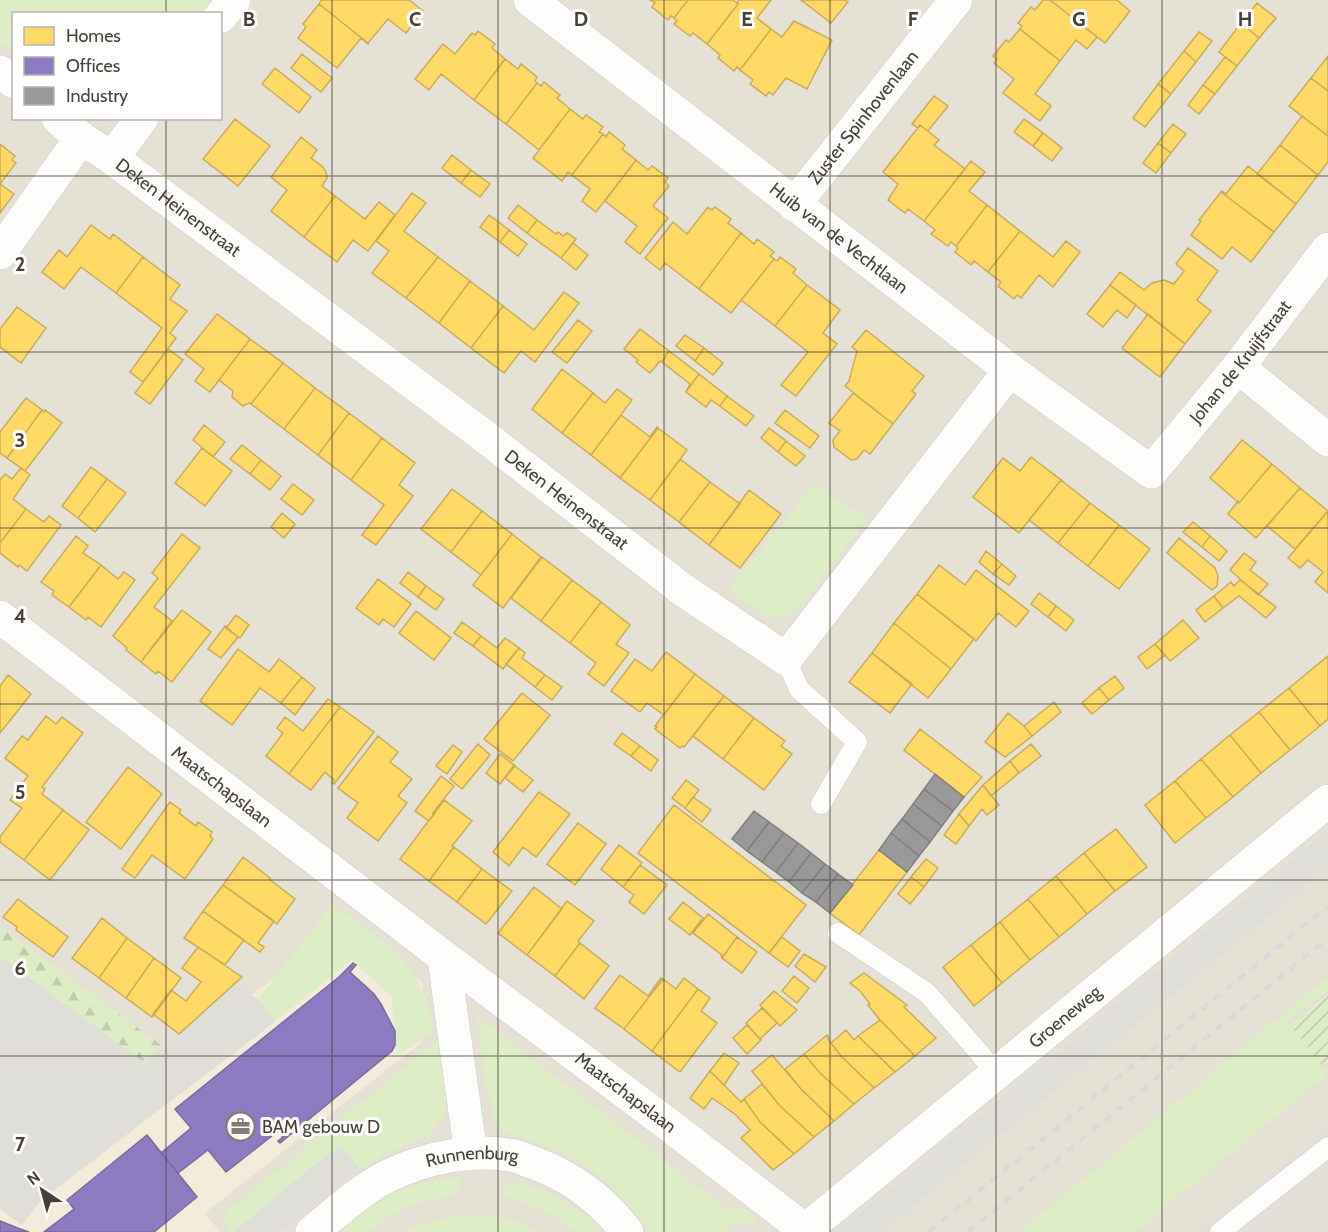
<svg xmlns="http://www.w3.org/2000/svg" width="1328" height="1232" font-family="Cabin,sans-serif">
<defs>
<pattern id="forest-firs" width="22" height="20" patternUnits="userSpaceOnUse" patternTransform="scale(1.5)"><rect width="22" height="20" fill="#ddedc6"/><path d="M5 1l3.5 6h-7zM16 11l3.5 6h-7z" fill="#bfccab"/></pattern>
<pattern id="garden-furrows" width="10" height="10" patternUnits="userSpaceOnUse" patternTransform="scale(1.5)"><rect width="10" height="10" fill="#ddedc6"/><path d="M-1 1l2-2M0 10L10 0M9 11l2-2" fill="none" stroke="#bfccab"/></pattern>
</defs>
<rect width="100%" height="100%" fill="#f0efe8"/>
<path fill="#e5e1d5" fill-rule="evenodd" d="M0 0H1328V1232H0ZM14 14H220V118H14Z"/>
<path fill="#f4ebda" d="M341 928 423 983 422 1042 205 1213 220 1232H0V953L155 1067Z"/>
<path fill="#e3e0d9" d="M1328 1127V1232H1196Z"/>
<path fill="#ddedc6" d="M0 0H225L214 13 14 14 13 52 0 42Z
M814 485 867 518 803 605 787 616 766 618 729 589Z
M333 904C365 928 402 950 421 987 429 1001 430 1016 433 1032L397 1056 392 997 352 960 276 1021 258 999Z
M1328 977V990L1287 1022 1325 1069 1327 1075 1135 1232H1017L1060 1199Z
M477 1016 727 1209C739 1208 751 1207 757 1221L754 1224 737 1222 725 1232H649C627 1198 594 1166 555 1150 537 1142 517 1137 498 1130L485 1084Z
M443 1036 449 1094 446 1110 440 1122 429 1133 422 1138 403 1146 360 1169 341 1146 314 1204 280 1232H232L226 1225 225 1213Z
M461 1178 460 1185 454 1195 426 1201 411 1206 390 1216 367 1232H342C349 1223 358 1217 368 1210 397 1188 424 1178 461 1178Z
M507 1180C545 1189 575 1202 602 1232H576L550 1214 504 1195Z
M464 1216C490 1216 516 1217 539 1232H404C421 1221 444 1218 464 1216Z"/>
<path fill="url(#forest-firs)" d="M0 926 161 1045 143 1063 0 957Z"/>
<path fill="url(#garden-furrows)" d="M1328 994V1060L1321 1065 1290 1025Z"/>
<path fill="#dfded8" d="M1328 831V868L881 1232H837Z
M0 957 145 1063 236 985 258 999 276 1021 41 1200 22 1225 0 1209Z
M341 1146 360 1169 280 1232H234L313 1166Z"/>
<path fill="#ffd966" stroke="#c8ab57" stroke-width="1.5" d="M321 0H409L423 11 406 33 388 19 368 43 319 4Z
M650 0H688L674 18 671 16 668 20 652 7 655 3Z
M688 0H733L738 4 707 44 693 33 690 36 674 24 677 21 674 18Z
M739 0H771L757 18 771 29 740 70 737 67 734 71 718 58 720 55 707 44 738 4 737 3Z
M801 0H845L848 2 831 23Z
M1043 0H1050L1097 37 1087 49 1076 40 1060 61 1020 29 1022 26 1018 23 1031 7 1035 10Z
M1050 0H1117L1130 11 1105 43Z
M1257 3 1276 18 1259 38 1241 23Z
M319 4 368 43V44L361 38 337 68 298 38 306 27 303 24Z
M794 21 832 40 807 89 786 78 773 95 769 92 766 96 750 84 753 80 740 70 771 29 782 37Z
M1241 23 1259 38 1237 66 1219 52Z
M1020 29 1060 61 1035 94 1051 106 1040 121 1003 93 1014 79 994 63 997 59 993 56 1006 40 1009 42Z
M478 31 495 44 492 48 505 59 474 100 441 74 429 90 415 79 443 44 455 54 472 33 475 35Z
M1199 32 1212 41 1196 62 1184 51Z
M1184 51 1196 62 1171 94 1158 84Z
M302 54 332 78 321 92 291 68Z
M1328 56V91L1311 78Z
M1225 57 1237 66 1215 94 1203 85Z
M505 59 518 69 521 64 537 77 535 81 537 83 506 124 474 100Z
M275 68 311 97 299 113 262 84Z
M1311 78 1328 91V136L1289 106Z
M544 82 560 95 557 98 570 109 539 150 506 124 537 83 541 86Z
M1158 84 1171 94 1145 127 1133 118Z
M1203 85 1215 94 1199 114 1188 105Z
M934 96 948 106 928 131 920 125 918 128 912 124Z
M570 109 583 119 586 115 603 127 599 132 603 134 572 175 568 172 562 181 533 158Z
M1302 116 1328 136V162L1318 175 1280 145Z
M235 119 270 146 238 186 203 159Z
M1024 119 1043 133 1033 146 1014 132Z
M1173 124 1186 134 1171 153 1158 143Z
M920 125 939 140 934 145 965 169 924 221 908 209 905 213 888 200 898 184 883 172Z
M609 132 625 145 622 149 636 160 596 212 582 201 590 189 572 175 603 134 606 137Z
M1043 133 1062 148 1052 161 1033 146Z
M301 137 317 150 311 158 322 166 326 172 327 178 322 186 335 196 304 237 271 211 287 190 271 177Z
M1158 143 1171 153 1156 173 1143 163Z
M0 144 15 156 12 160 16 163 0 184 14 194 0 213Z
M1280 145 1318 175 1296 204 1257 174Z
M452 155 471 170 461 183 442 168Z
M636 160 648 170 652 166 668 178 665 182 669 186 653 206 668 218 640 254 625 242 637 226 605 201Z
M971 161 985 172 969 191 987 205 956 246 951 242 948 246 931 234 935 230 924 221Z
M1248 166 1296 204 1274 232 1221 192 1222 191 1226 194Z
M471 170 490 184 480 197 461 183Z
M1221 192 1274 232 1251 262 1232 247 1222 259 1191 235 1201 221 1199 220Z
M412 193 426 203 404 231 438 257 406 298 372 273 389 251 376 241Z
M335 196 365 219 379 202 395 215 368 251 353 240 337 262 304 237Z
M518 205 537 220 527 233 508 218Z
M987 205 1020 231 988 272 974 261 971 265 955 252 958 248 956 246Z
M708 207 712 210 715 207 731 219 728 223 741 233 699 289 665 263 660 270 645 258 673 222 687 234Z
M489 215 509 230 500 242 480 227Z
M537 220 556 234 558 232 563 236 567 233 576 239 561 258 527 233Z
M91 225 110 239 113 234 143 257 116 293 81 267 64 289 42 272 59 250 67 257Z
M509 230 527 244 518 256 500 242Z
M1020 231 1053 257 1066 241 1080 252 1053 287 1039 275 1021 298 1017 295 1014 299 998 286 1001 282 988 272Z
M741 233 754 244 757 239 774 252 770 256 774 259 731 313 699 289Z
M573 243 588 255 576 270 561 258Z
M1188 248 1218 271 1197 300 1211 311 1185 344 1110 285 1120 272 1144 290 1152 283 1164 280 1174 284 1184 271 1176 264Z
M143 257 180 285 170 299 187 311 170 333 176 338 143 382 130 372 162 328 116 293Z
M438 257 470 281 439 323 406 298Z
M780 257 796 269 793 273 807 285 775 326 741 300 774 259 777 261Z
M470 281 503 306 471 348 439 323Z
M807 285 840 310 823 333 837 344 796 396 781 385 808 352 775 326Z
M1110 285 1136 305 1127 318 1117 310 1103 327 1087 314Z
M564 292 579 303 535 362 521 351 504 373 471 348 503 306 534 330Z
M17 307 46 328 21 363 0 347V329Z
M217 314 250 339 210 392 195 381 204 369 185 354Z
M1148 314 1185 344 1160 377 1122 348Z
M578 320 592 331 567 363 552 352Z
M640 329 669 351 662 362 660 361 650 373 636 362 638 360 624 349Z
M866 330 924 376 912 391 916 394 893 424 845 386 849 381 857 351 852 347Z
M685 335 704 348 695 361 676 346Z
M250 339 283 363 251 404 249 403 243 406 232 397 233 391 219 380Z
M704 348 723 363 713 375 695 361Z
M168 349 183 360 150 404 135 393Z
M669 351 699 374 686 392 690 384 662 362Z
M283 363 315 388 284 429 251 404Z
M562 369 593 393 562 433 532 409Z
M699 374 727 396 720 406 711 400 706 407 686 392Z
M315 388 349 413 318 455 284 429Z
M617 389 632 400 591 455 562 433 593 393 605 403Z
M853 393 893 424 870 454 864 450 857 459 851 460 834 447 833 440 840 431 829 423Z
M727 396 754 416 746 426 720 406Z
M26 398 42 410 7 458 0 453V432Z
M42 410 44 412 45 410 62 423 25 471 7 458Z
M785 410 819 436 810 448 775 423Z
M349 413 382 438 351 480 318 455Z
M621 415 650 437 657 427 658 428 620 478 591 455Z
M204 425 225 442 213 457 193 440Z
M658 428 687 450 650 500 620 478Z
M769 428 786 441 778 452 761 438Z
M382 438 415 463 399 485 413 496 376 545 362 535 384 505 351 480Z
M1242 440 1272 464 1239 503 1210 478Z
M786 441 805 456 796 466 778 452Z
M242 445 261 460 250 474 230 459Z
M202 448 232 471 205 506 175 483Z
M1031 457 1061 480 1019 533 973 497 1003 458 1020 471Z
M680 459 710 482 679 522 650 500Z
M261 460 281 476 270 490 250 474Z
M1272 464 1300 488 1256 538 1228 514 1238 501 1239 503Z
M91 467 107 479 78 518 62 506Z
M21 468 30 475 13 499 26 509 0 543V480L5 474 12 479Z
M107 479 126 493 95 532 78 518Z
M1061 480 1090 503 1058 543 1029 520Z
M710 482 740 504 709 545 679 522Z
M293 484 314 500 302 515 281 499Z
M1300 488 1328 511 1295 549 1267 526Z
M452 489 482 511 451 552 421 529Z
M749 490 781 514 740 568 709 545Z
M1090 503 1119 525 1088 566 1058 543Z
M26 509 44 522 49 516 61 525 27 571 19 565 18 567 0 553V543Z
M482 511 512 534 481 575 451 552Z
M1328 511V593L1315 582 1323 572 1308 560 1300 568 1288 558Z
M282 513 295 524 284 538 271 527Z
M1193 522 1210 536 1202 547 1183 532Z
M1119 525 1150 549 1119 589 1088 566Z
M182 534 200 548 154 607 172 621 141 662 126 650 127 648 113 636 158 578 152 573Z
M512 534 541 557 503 608 473 585Z
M76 536 88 546 83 553 101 565 69 607 52 595 54 591 41 582Z
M1210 536 1227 551 1219 561 1202 547Z
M1179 538 1215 568 1218 576 1217 586 1212 590 1167 553Z
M986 551 1002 564 993 574 979 562Z
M1244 553 1256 562 1250 570 1268 584 1258 595 1230 570Z
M542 557 572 580 541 621 511 598Z
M1002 564 1016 576 1009 585 993 574Z
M101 565 118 579 124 572 135 580 101 627 88 617 86 620 69 607Z
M939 565 965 585 976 570 1029 611 1016 627 998 613 976 641 917 594Z
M408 572 426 586 418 597 400 583Z
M378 579 411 604 394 627 383 619 379 625 356 608Z
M572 580 601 602 570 643 541 621Z
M1240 580 1276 607 1266 618 1239 596 1223 608 1214 596 1231 582 1234 586Z
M426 586 444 599 436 610 418 597Z
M1039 593 1056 606 1048 617 1031 604Z
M917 594 974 639 951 669 894 623Z
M1214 596 1223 608 1205 622 1196 610Z
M601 602 630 625 616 644 629 653 604 686 588 674 596 663 570 643Z
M1056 606 1074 620 1066 631 1048 617Z
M182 610 211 632 172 682 158 671 156 674 141 662Z
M416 611 451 638 434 660 399 633Z
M236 615 249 625 240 638 226 628Z
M1183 620 1199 638 1170 661 1155 644Z
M462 622 481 636 473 646 454 633Z
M894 623 951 669 928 698 872 653Z
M225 626 238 637 221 658 208 649Z
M481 636 497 648 505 638 519 648 503 669 473 646Z
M1155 644 1165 655 1147 669 1138 657Z
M519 648 525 653 522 658 545 675 535 687 506 664Z
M238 649 269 672 279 659 302 677 281 703 260 688 232 725 200 701Z
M666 652 695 674 664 715 647 703 640 712 611 691 635 659 652 671Z
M872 653 912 684 890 713 849 682Z
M1328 656V719L1320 726 1289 688Z
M695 674 724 696 684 747 682 746 680 748 655 729 657 727 655 726Z
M8 675 31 694 0 733V686Z
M545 675 562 687 552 700 535 687Z
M1115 676 1124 688 1109 700 1099 688Z
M302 677 315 688 295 715 281 703Z
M1099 688 1109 700 1092 714 1082 703Z
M1289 688 1320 726 1290 750 1259 712Z
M522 693 550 715 513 761 484 739Z
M724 696 754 718 723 759 693 736Z
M328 699 340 707 289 774 266 756 283 733 277 728 285 717 303 731Z
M1054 702 1061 712 1032 736 1024 726Z
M340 707 374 732 334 784 332 783 334 780 325 772 311 790 289 774Z
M1259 712 1290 750 1261 773 1230 735Z
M1008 713 1024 726 1032 736 1005 757 985 742Z
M46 716 56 724 62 717 83 733 42 787 45 789 42 794 63 810 24 860 0 842V837L22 808 10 800 28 776 5 758 22 736 28 740Z
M754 718 785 741 781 746 792 754 764 790 723 759Z
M920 729 982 777 964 797 904 750Z
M622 733 640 746 631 756 614 744Z
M1230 735 1261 773 1233 797 1201 759Z
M378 736 398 752 390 762 412 779 398 796 407 803 378 841 347 818 358 803 338 788Z
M478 744 490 755 462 789 450 779Z
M1031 744 1041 756 1019 773 1010 761Z
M453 745 462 752 447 774 436 766Z
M640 746 658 760 651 771 631 756Z
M500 754 514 765 500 784 486 773Z
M1201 759 1233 797 1206 818 1175 781Z
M1010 761 1019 773 991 796 983 785Z
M515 766 533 780 523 792 505 778Z
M128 767 162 794 121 849 86 822Z
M441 776 454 786 433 813H435L429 821 415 811Z
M686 780 699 790 685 808 672 798Z
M1175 781 1206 818 1175 843 1145 805Z
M983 785 999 805 987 815 982 809 969 826 959 814Z
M539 792 570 814 536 857 523 847 509 866 493 852Z
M693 797 711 810 702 822 685 808Z
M444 800 472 821 452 846 454 847 429 881 400 859Z
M170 802 181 810 179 813 196 826 198 822 212 832 210 836 213 839 185 879 152 855 135 878 122 869Z
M674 805 806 905 769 953 638 853Z
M63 810 89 830 50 880 24 860Z
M959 814 969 826 956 844 944 835Z
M578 823 606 844 575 885 547 864Z
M1116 829 1147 867 1115 891 1084 853Z
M619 845 642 863 623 887 601 869Z
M454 847 482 869 457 902 429 881Z
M879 850 907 872 859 935 830 913Z
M1084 853 1115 891 1087 914 1056 876Z
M243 857 270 878 269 879 295 899 277 924 223 885Z
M926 859 938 868 924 887 911 877Z
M640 865 667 885 644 914 629 902 634 895 623 887Z
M482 869 512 891 486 924 457 902Z
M1056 876 1087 914 1059 937 1028 899Z
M911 877 924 887 910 904 898 894Z
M223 885 274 921 258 943 264 947 260 952 203 911Z
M534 887 562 909 527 955 498 933Z
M18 899 68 937 53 957 16 930 17 927 3 917Z
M1028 899 1059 937 1030 960 1000 922Z
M567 901 594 921 578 941 580 943 555 976 527 955Z
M683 902 703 918 690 935 669 919Z
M203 911 244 940 225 965 184 938Z
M708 914 737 937 722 958 721 956 722 955 693 933Z
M102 918 127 938 99 978 72 958Z
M1000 922 1030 960 1002 983 971 945Z
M737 937 757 952 742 973 722 958Z
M782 937 800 951 788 967 769 953Z
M127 938 154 958 126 998 99 978Z
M580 943 609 966 584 999 555 976Z
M971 945 1002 983 974 1006 943 967Z
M198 947 242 977 179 1034 153 1014 171 990 186 1001 201 982 182 968Z
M804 954 826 967 815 982 795 966Z
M154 958 181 978 152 1017 126 998Z
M864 973 907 1005 904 1007 936 1038 915 1056 880 1020 868 1005 870 1004 860 991 850 983Z
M620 975 648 996 661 978 663 979 624 1029 595 1008Z
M794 976 809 988 797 1003 782 991Z
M684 978 698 989 652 1051 624 1029 663 979 676 989Z
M698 989 710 998 701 1011 717 1023 680 1072 652 1051Z
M774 991 797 1010 780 1026 760 1005Z
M762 1008 777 1023 760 1039 746 1023Z
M880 1020 915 1056 895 1072 858 1036Z
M747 1025 761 1040 747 1054 733 1038Z
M846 1030 854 1040 858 1036 895 1072 874 1088 841 1056 831 1043Z
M827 1035 829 1038 828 1039 841 1056 874 1088 854 1104 820 1073 804 1054Z
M724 1053 739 1063 724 1085 710 1071Z
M804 1054 820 1073 854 1104 834 1121 801 1089 785 1069Z
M772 1055 801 1089 834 1121 814 1137 780 1106 752 1071Z
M710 1071 741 1102 744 1099 760 1122 794 1154 773 1170 741 1138 750 1130 736 1115 712 1098 704 1109 690 1098Z
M762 1084 780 1106 814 1137 794 1154 760 1122 744 1099Z"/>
<path fill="#8e7cc3" stroke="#796a98" stroke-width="1.5" d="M353 963 356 965 350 972 374 994 381 1004 395 1031V1045L392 1051 280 1143 278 1141 283 1137 278 1131 226 1172 208 1150 178 1173 161 1153 191 1128 175 1109 339 977Z
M147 1135 197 1197 154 1232H44L74 1209 67 1200Z
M0 1221 20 1229 29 1232H0Z"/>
<path fill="#999" stroke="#807e7b" stroke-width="1.5" d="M935 774 964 797 953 811 924 789Z
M924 789 953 811 942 826 913 804Z
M913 804 942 826 930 842 902 819Z
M754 811 769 822 747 851 732 839Z
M902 819 930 842 919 856 891 833Z
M769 822 784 833 762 862 747 851Z
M784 833 798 843 776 872 762 862Z
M891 833 919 856 907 872 879 850Z
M798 843 811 853 789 882 776 872Z
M811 853 825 864 802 893 789 882Z
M825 864 838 874 816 902 802 893Z
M838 874 853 885 830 913 816 902Z"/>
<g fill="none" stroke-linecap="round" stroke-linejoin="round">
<defs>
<path id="service" d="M786 659 799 689 857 742 821 804
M838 933 927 993 977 1050 996 1074
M1220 1232 1328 1147"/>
<g id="minor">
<path id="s1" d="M530 0 1010 370 1151 472 1238 367 1328 249"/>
<path d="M220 17 234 0"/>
<path d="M0 72 14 82"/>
<path id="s2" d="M58 118 81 138 112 158 484 436 683 590 786 659 1010 370"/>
<path d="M112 158 142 118"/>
<path id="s3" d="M794 205 956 0"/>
<path d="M0 253 81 138"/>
<path d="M1238 367 1328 440"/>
<path id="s4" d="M0 617 444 957 665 1122 805 1230"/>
<path d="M444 957 452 1019 471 1154"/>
<path id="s5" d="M312 1232C337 1212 361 1189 390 1175 428 1157 474 1148 515 1156 522 1158 530 1162 537 1164 575 1179 602 1200 627 1232"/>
<path id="s6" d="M803 1232 1328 801"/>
</g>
</defs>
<use href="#service" stroke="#ceccc6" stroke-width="21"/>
<use href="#minor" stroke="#ceccc6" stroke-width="34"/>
<use href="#service" stroke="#fdfdfc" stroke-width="20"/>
<use href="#minor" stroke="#fdfdfc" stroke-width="33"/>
<path stroke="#d9d9d8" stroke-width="4.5" stroke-dasharray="8 8" stroke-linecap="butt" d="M929 1232 1328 906
M968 1232 1328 938"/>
</g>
<path fill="none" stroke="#474034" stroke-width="1.5" stroke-opacity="0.55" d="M166 0V14M332 0V1232M498 0V1232M664 0V1232M830 0V1232M996 0V1232M1162 0V1232M166 118V1232M0 176H1328M0 352H1328M0 528H1328M0 704H1328M0 880H1328M0 1056H1328"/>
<defs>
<symbol id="office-ring" viewBox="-11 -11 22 22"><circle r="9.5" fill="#fff" stroke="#827d73" stroke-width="1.5"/><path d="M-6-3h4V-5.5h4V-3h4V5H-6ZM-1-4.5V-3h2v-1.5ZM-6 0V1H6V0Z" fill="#827d73"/></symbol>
</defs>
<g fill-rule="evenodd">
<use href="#office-ring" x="224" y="1110" width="33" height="33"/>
</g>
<g text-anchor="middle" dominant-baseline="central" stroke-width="6" stroke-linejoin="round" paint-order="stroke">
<g font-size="18" fill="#474034" stroke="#fff">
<text stroke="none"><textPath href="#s3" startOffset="112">Zuster Spinhovenlaan</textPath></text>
<text stroke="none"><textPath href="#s2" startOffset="150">Deken Heinenstraat</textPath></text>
<text stroke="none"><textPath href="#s1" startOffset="390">Huib van de Vechtlaan</textPath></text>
<text stroke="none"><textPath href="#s1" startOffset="922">Johan de Kruijfstraat</textPath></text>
<text stroke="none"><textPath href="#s2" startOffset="636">Deken Heinenstraat</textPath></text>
<text stroke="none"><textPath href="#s4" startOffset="279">Maatschapslaan</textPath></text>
<text stroke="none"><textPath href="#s6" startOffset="339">Groeneweg</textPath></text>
<text stroke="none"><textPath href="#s4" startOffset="786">Maatschapslaan</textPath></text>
<text stroke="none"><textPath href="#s5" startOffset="182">Runnenburg</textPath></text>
</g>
<g font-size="18" fill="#474034" stroke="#fff" text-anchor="start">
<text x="262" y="1127">BAM gebouw D</text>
</g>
</g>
<g font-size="20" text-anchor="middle" font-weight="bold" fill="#474034" stroke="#fff" stroke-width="6" stroke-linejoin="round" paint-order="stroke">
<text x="249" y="26">B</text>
<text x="415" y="26">C</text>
<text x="581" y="26">D</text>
<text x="747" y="26">E</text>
<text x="913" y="26">F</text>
<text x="1079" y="26">G</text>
<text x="1245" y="26">H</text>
<text x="20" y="271">2</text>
<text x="20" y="447">3</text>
<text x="20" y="623">4</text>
<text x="20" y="799">5</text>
<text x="20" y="975">6</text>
<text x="20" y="1151">7</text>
</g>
<rect x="12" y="12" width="210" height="108" fill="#ffffff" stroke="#b5b3ae" stroke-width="1.5"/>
<rect x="24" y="27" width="30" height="18" fill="#ffd966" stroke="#b5b3ae" stroke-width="1.5"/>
<text x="66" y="42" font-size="18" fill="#474034">Homes</text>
<rect x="24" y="57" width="30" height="18" fill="#8e7cc3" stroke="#b5b3ae" stroke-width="1.5"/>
<text x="66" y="72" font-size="18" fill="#474034">Offices</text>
<rect x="24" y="87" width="30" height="18" fill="#999999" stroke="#b5b3ae" stroke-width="1.5"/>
<text x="66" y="102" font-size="18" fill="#474034">Industry</text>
<g transform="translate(42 1190) rotate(324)" stroke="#ffffff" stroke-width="4.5" paint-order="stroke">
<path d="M0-4.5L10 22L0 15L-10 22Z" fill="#474034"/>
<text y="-9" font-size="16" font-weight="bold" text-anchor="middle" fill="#474034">N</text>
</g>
</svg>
